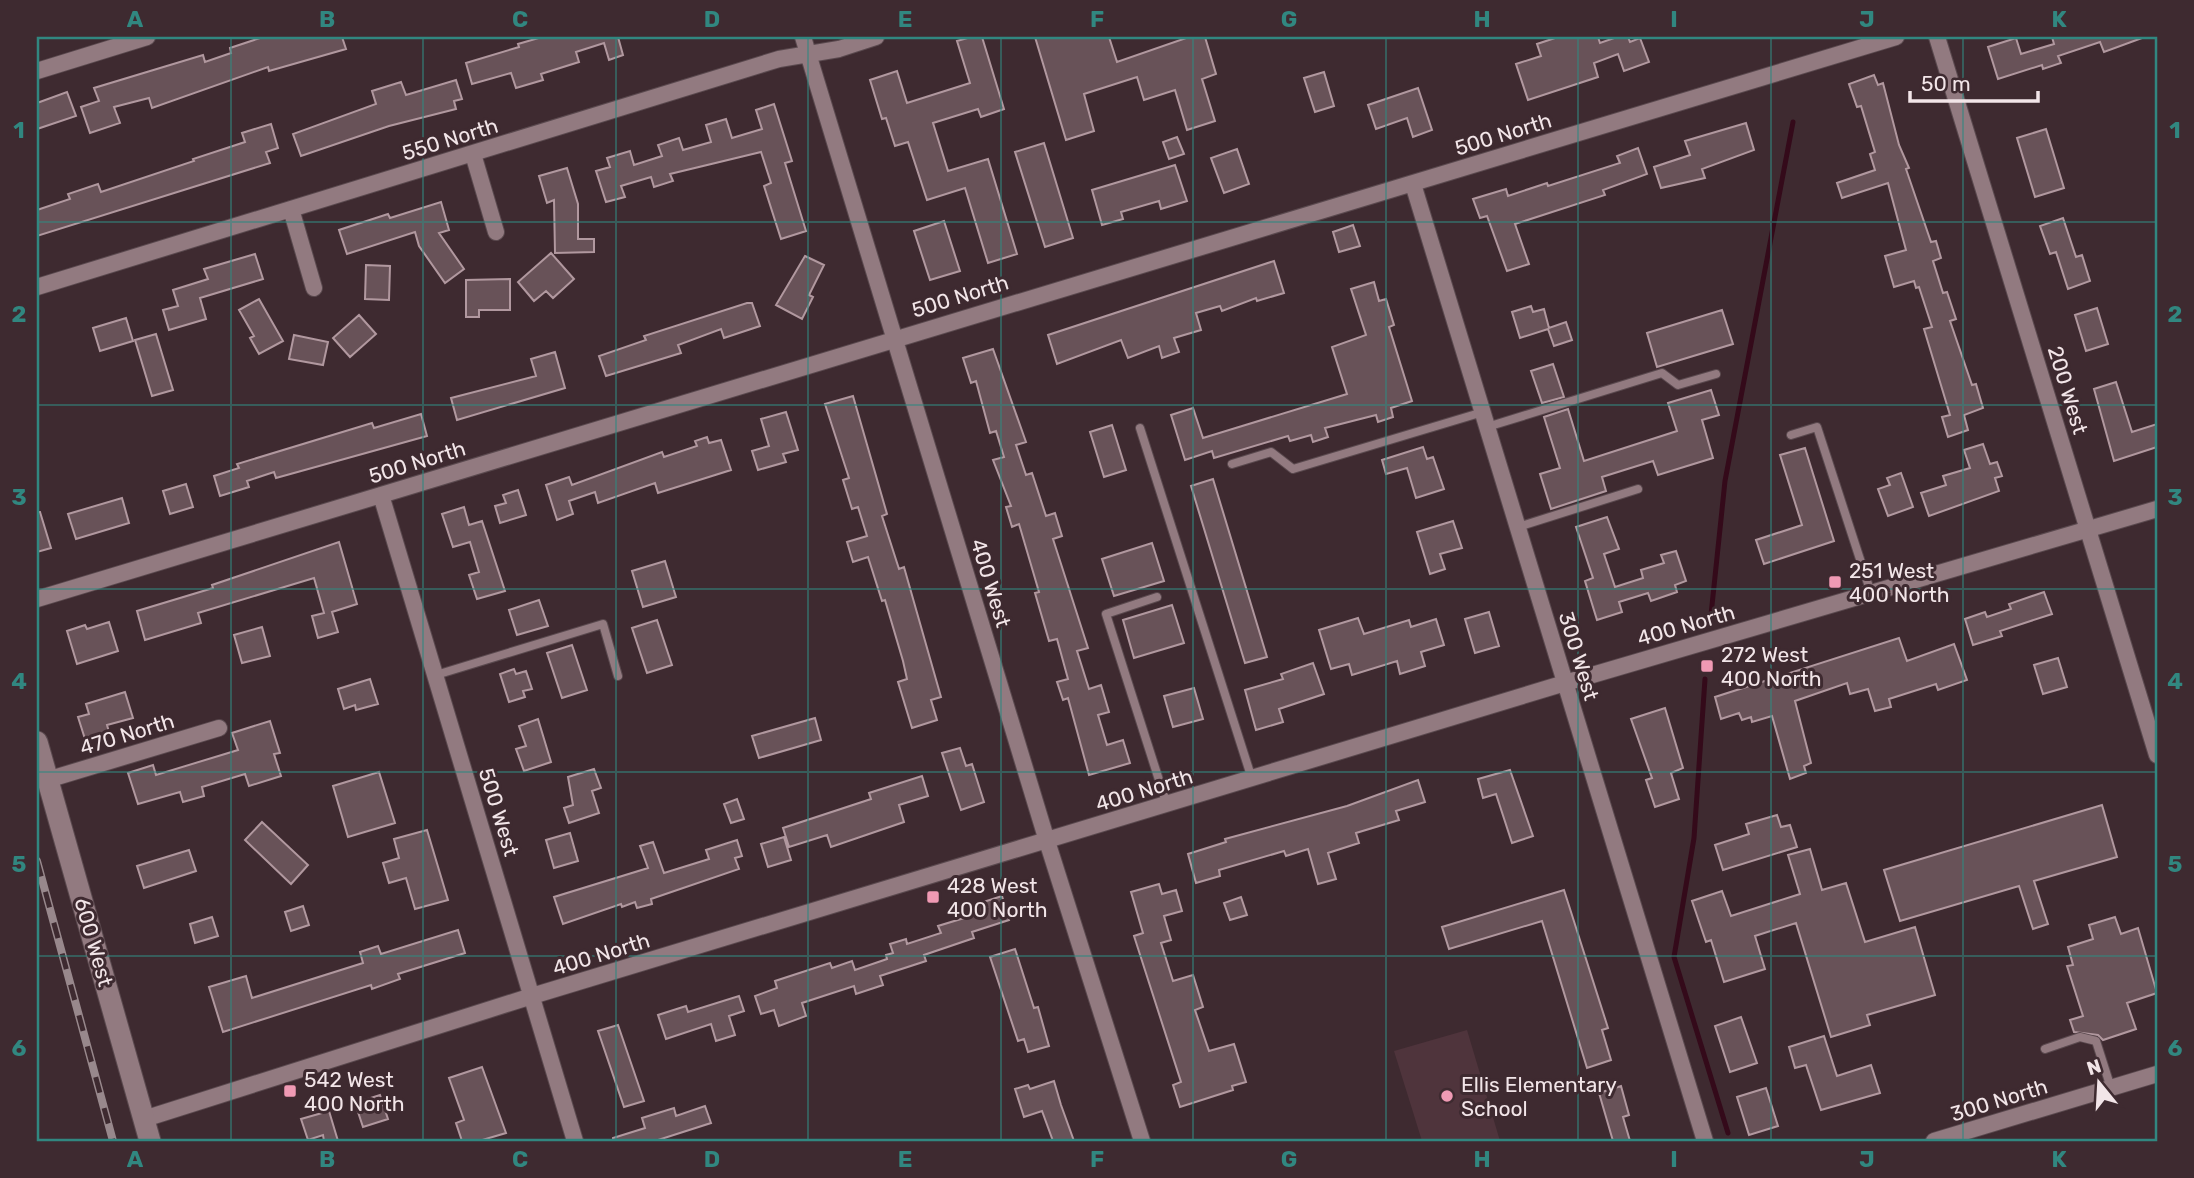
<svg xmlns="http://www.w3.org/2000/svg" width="2194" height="1178" font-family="Rubik,sans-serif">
<rect width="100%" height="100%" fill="#3e2a30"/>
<path fill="#4f343c" d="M1467 1030 1500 1141H1422L1394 1051Z"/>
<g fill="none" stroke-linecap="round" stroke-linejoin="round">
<path stroke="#340a1a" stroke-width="5" d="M1711 615 1725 481 1793 122
M1705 679 1694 838 1674 957 1728 1133"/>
</g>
<path fill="#685258" stroke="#b1989f" stroke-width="2" d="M263 37H342L346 49 269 71 268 67 152 108 149 98 114 107 120 123 90 133 81 107 99 101 94 88 203 55 205 62 231 53 230 48Z
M542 37H618L623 55 609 60 604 43 576 52 579 62 541 74 543 80 516 88 511 73 472 84 466 63 519 47 518 44Z
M971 37H982L1004 109 981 117 978 109 933 123 948 171 988 159 1017 254 988 263 965 188 927 200 908 142 895 146 886 118 882 119 870 80 897 71 907 103 970 83 957 41Z
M1035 37H1109L1117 62 1189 37H1205L1216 74 1202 79 1215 121 1187 130 1175 90 1144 100 1137 77 1084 94 1094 131 1066 140Z
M1558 37H1598L1600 43 1617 37H1628L1630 42 1640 38 1649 62 1624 71 1618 54 1594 63 1598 77 1528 100 1516 64 1541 56 1537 44Z
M2052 37H2142V38L2104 52 2100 42 2058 56 2061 63 2043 69 2042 65 1998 79 1988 47 2016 38 2021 54 2054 44Z
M1324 72 1334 106 1315 112 1304 78Z
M1874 75 1878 85 1883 83 1899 145 1909 168 1906 169 1931 242 1936 241 1941 258 1933 261 1943 293 1947 292 1956 319 1950 321 1972 385 1976 384 1983 408 1964 415 1968 430 1948 437 1942 417 1950 415 1924 329 1932 327 1919 287 1916 288 1914 281 1894 287 1885 256 1906 250 1888 183 1842 198 1837 183 1875 170 1870 154 1875 152 1861 106 1857 107 1849 84Z
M456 80 462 99 454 101 456 109 389 126 301 156 293 134 376 104 372 91 401 82 406 95Z
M1418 88 1432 130 1413 137 1407 118 1376 129 1368 105Z
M67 92 76 116 37 129V103Z
M774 104 792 161 785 163 806 231 781 239 764 186 771 183 761 152 670 174 673 181 654 187 651 177 621 186 625 197 606 202 596 171 610 167 607 158 630 151 634 165 662 156 658 145 679 138 683 150 711 142 706 125 726 119 732 138 762 129 756 110Z
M1746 123 1754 150 1702 169 1705 178 1661 188 1654 167 1690 155 1685 141Z
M271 124 278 148 266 152 270 163 37 236V210L70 199 68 194 98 184 101 192 194 161 193 159 245 142 242 133Z
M2046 129 2064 188 2035 197 2017 138Z
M1177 137 1184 154 1169 159 1163 142Z
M1044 143 1073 238 1045 247 1015 152Z
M1638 148 1647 174 1603 190 1605 195 1515 224 1529 264 1507 271 1487 216 1480 218 1473 199 1506 189 1508 196 1547 183 1548 186 1620 163 1617 156Z
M1237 149 1249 184 1224 193 1211 158Z
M1175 165 1187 201 1161 209 1159 201 1121 212 1123 219 1102 225 1092 190Z
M567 168 578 204V239H594V252L555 253 554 200 547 203 539 176Z
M441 202 449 230 439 233 464 269 445 283 419 246 415 232 347 254 339 230 388 214 390 218Z
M2063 218 2076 257 2082 255 2090 281 2068 289 2056 252 2050 254 2040 226Z
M944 221 960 271 930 280 914 231Z
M1353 225 1360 246 1339 252 1333 232Z
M551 253 574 279 553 298 546 291 534 301 518 282Z
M255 254 263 279 200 298 206 319 169 330 163 310 178 306 173 290 208 279 204 269Z
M805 256 824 265 809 295 813 297 802 319 776 305Z
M1274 261 1284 293 1257 301 1256 298 1222 311 1220 306 1196 313 1201 330 1174 338 1179 352 1162 358 1159 346 1128 358 1121 340 1057 364 1048 335Z
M366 265 390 266 389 300 365 299Z
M510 279V310H479V317H466V280Z
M1374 282 1379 301 1386 299 1394 325 1389 327 1412 401 1391 408 1393 417 1378 422 1376 415 1325 428 1328 437 1313 442 1311 435 1290 441 1288 436 1214 458 1212 451 1185 460 1171 415 1193 408 1203 438 1347 394 1332 347 1366 335 1351 289Z
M259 299 283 341 259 354 250 338 254 336 239 310Z
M747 303H752L760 326 724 338 721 329 678 345 681 353 606 376 599 356 646 340 644 336Z
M1531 306 1533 312 1544 309 1549 328 1566 322 1572 340 1554 346 1548 329 1520 338 1512 312Z
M2097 308 2108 344 2086 351 2075 315Z
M1722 310 1733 344 1657 367 1647 333Z
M359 315 376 334 350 357 333 338Z
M126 318 133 341 100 351 93 328Z
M156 334 173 390 152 396 135 340Z
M294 335 328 342 323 365 289 359Z
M993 349 1026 442 1016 445 1026 475 1032 473 1046 516 1055 513 1062 536 1053 539 1088 648 1077 651 1089 689 1101 685 1109 712 1098 715 1107 745 1123 740 1130 763 1089 775 1068 698 1063 700 1057 682 1068 679 1057 639 1049 641 1035 593 1039 592 1019 524 1012 527 1006 507 1011 506 993 460 1004 457 996 431 990 433 976 381 971 383 963 358Z
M555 352 565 388 457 420 451 398 536 376 531 359Z
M1553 364 1564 397 1542 403 1531 371Z
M2116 382 2132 432 2157 424V447L2114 461 2094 389Z
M1711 390 1719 415 1702 420 1713 458 1658 475 1653 461 1602 477 1606 491 1551 509 1540 474 1560 468 1544 417 1568 409 1584 461 1677 431 1668 403Z
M853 396 887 514 882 516 899 569 904 567 941 697 931 700 937 720 912 728 898 682 907 679 903 661 885 600 882 601 868 557 853 562 847 542 867 536 858 507 852 509 843 480 849 478 825 404Z
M786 412 798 450 783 454 786 462 758 470 752 451 769 446 761 419Z
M421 414 427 436 276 478 274 472 247 481 249 487 220 496 214 476 239 468 237 464 372 423 374 428Z
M1112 425 1126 470 1104 477 1090 432Z
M707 437 709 443 721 440 731 470 658 493 655 483 598 503 595 492 569 501 573 514 557 520 546 485 569 477 572 485 662 452 664 457 697 446 695 441Z
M1983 444 1990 464 1997 462 2002 476 1995 478 1999 491 1929 516 1921 493 1946 485 1943 476 1970 468 1964 450Z
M1423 447 1427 459 1433 457 1444 489 1416 498 1407 468 1386 474 1382 460Z
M1805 448 1834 541 1764 564 1756 540 1802 525 1780 455Z
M1901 473 1913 507 1888 516 1878 489 1890 485 1887 478Z
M1213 479 1267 657 1245 663 1191 486Z
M186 484 193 507 170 514 163 491Z
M518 490 526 515 500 523 495 506 506 503 503 495Z
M122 498 129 523 76 539 68 514Z
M464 507 469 525 482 521 505 591 477 599 469 575 479 572 470 542 453 547 442 514Z
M37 512H40L51 548 37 552Z
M1607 517 1619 549 1604 554 1615 587 1643 578 1641 570 1664 563 1661 555 1676 551 1686 581 1675 585 1677 592 1651 601 1648 593 1619 602 1622 612 1597 620 1585 581 1593 578 1576 527Z
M1453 521 1462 548 1440 554 1445 569 1430 574 1417 532Z
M339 542 357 604 332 612 338 632 318 638 312 616 324 613 314 578 198 613 201 623 145 640 137 611 213 588 212 585Z
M1152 543 1164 581 1114 596 1102 559Z
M665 561 676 597 643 607 632 571Z
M2044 592 2052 614 2000 631 2002 636 1973 645 1965 619 1985 612 1987 617 2011 609 2009 604Z
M539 600 548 626 517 635 509 610Z
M1172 605 1184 643 1134 658 1123 620Z
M1489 612 1499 646 1475 653 1465 619Z
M1358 618 1364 634 1409 620 1411 627 1436 619 1444 645 1421 652 1425 666 1400 674 1397 661 1352 675 1349 664 1331 669 1319 630Z
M657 620 672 665 647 673 632 628Z
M109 622 118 651 77 664 67 631 85 625 87 629Z
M262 627 270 656 242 663 234 635Z
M1899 638 1907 661 1954 644 1967 680 1938 690 1936 684 1889 699 1891 707 1875 711 1868 689 1850 694 1847 683 1795 701 1811 763 1804 766 1806 773 1790 779 1772 716 1752 722 1751 717 1742 720 1739 713 1721 719 1715 697Z
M572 645 587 690 562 698 547 653Z
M2058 658 2067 687 2043 694 2034 665Z
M1313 663 1324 694 1279 709 1283 722 1256 730 1245 690 1283 679 1281 674Z
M514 669 516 674 526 671 532 689 523 691 525 697 509 702 500 674Z
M370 679 378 704 356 710 355 705 344 709 338 689Z
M1194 688 1203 719 1173 727 1164 696Z
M125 692 133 718 107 725 109 732 85 739 78 717 89 714 86 704Z
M1665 708 1683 768 1671 773 1679 799 1655 807 1646 780 1652 778 1631 719Z
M815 718 821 740 759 758 752 736Z
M538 719 551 762 524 771 516 749 526 746 519 726Z
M270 721 280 753 274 754 281 776 249 786 245 774 202 787 204 796 183 802 180 792 138 804 128 773 153 765 156 775 238 750 232 733Z
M960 748 966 766 972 764 984 802 961 810 942 753Z
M594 769 601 788 592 791 599 813 569 823 564 808 573 805 568 777Z
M1510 770 1533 836 1512 843 1496 794 1483 798 1478 779Z
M379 772 395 823 348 837 333 786Z
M922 776 928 796 899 805 904 822 831 847 827 835 789 847 783 828 871 799 869 793Z
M1418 780 1425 802 1396 811 1399 820 1356 833 1359 843 1328 853 1336 879 1318 884 1308 849 1286 856 1284 851 1219 870 1220 876 1196 883 1188 854 1226 842 1225 839 1347 806Z
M737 799 744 819 731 823 724 804Z
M2102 805 2117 857 2034 881 2048 924 2033 929 2019 886 1900 921 1884 870Z
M1777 815 1781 827 1790 825 1797 847 1723 870 1715 845 1749 834 1746 824Z
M262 822 308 865 291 884 245 840Z
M427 830 448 900 415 909 406 878 389 883 383 863 399 858 394 839Z
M570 833 578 861 554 868 546 840Z
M784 837 791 860 768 867 761 844Z
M737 840 742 856 735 858 739 869 651 899 652 904 637 908 635 902 622 907 621 904 563 924 554 897 648 868 640 846 653 842 664 873 709 859 706 850Z
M1810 849 1822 890 1846 883 1865 942 1915 927 1935 995 1867 1015 1870 1025 1831 1037 1796 923 1755 936 1765 969 1724 982 1711 940 1706 942 1692 901 1722 891 1731 916 1800 894 1788 855Z
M189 850 196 871 144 888 137 866Z
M1159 884 1162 894 1176 890 1182 911 1164 916 1171 940 1161 943 1173 981 1193 975 1203 1007 1195 1010 1209 1051 1234 1044 1246 1082 1232 1086 1233 1090 1180 1107 1173 1085 1181 1082 1134 936 1143 933 1131 892Z
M1564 890 1608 1028 1602 1030 1611 1060 1587 1068 1542 921 1449 949 1442 927Z
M1002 896 1009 920 972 932 974 938 924 955 926 961 880 976 883 985 856 994 854 986 802 1003 806 1016 779 1026 774 1010 761 1014 755 996 777 988 775 981 830 963 832 968 852 961 855 970 887 959 886 955 893 953 890 944 906 939 907 944 941 933 938 926 974 915 971 906Z
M1241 897 1247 915 1230 920 1224 903Z
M303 906 309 925 291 931 285 912Z
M212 917 218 936 195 943 190 924Z
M2115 917 2121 934 2138 928 2157 993 2127 1003 2136 1029 2103 1040 2098 1035 2074 1032 2070 1020 2083 1016 2067 966 2073 965 2068 947 2093 939 2089 925Z
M458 930 465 953 398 974 400 979 372 989 371 985 223 1032 209 987 246 976 252 998 363 963 360 952 378 946 381 954Z
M1015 949 1034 1008 1038 1007 1049 1046 1028 1052 1024 1039 1018 1041 990 957Z
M739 996 744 1011 729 1016 735 1035 716 1041 711 1024 666 1039 658 1015 686 1006 688 1012Z
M1741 1017 1757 1063 1730 1072 1715 1026Z
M618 1025 644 1101 624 1107 598 1031Z
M1824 1036 1837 1076 1871 1065 1880 1093 1821 1110 1806 1065 1795 1068 1789 1047Z
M482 1067 506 1133 479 1141H462L456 1123 464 1120 449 1078Z
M1054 1081 1061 1105 1074 1141H1053L1042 1111 1024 1117 1015 1089 1028 1085 1030 1089Z
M1621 1086 1629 1115 1623 1117 1630 1141H1613L1599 1093Z
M1766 1088 1778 1126 1749 1135 1737 1097Z
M380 1095 388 1119 363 1127 355 1103Z
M705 1106 711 1123 655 1141H613V1138L645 1128 642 1118 674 1108 676 1116Z
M329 1111 338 1141H324L323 1135 308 1140 301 1119Z"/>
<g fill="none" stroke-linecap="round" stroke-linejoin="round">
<defs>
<path id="lane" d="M1487 427 1662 373 1678 385 1716 374
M1140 428 1252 779
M1791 435 1817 427 1871 593
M1232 464 1271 452 1293 469 1483 412
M1518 527 1638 489
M1157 597 1106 614 1167 805
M436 675 603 624 618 676
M2045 1049 2080 1037 2096 1041 2111 1088"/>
<path id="street" d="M803 37 1047 841 1142 1141
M1937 37 2157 755
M37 71 147 37
M473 154 496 232
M1413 184 1705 1141
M291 209 314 288
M37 287 779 59 839 49 876 37
M381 495 575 1141
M37 599 1896 37
M47 780 219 728
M144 1119 532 996 1565 683 2157 509
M1934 1141 2157 1074"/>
<path id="secondary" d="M37 742 150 1141"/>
</defs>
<use href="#lane" stroke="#5a494e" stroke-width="10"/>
<use href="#street" stroke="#5a494e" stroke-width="18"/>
<use href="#secondary" stroke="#5a494e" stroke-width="23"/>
<use href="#lane" stroke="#927a80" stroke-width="8"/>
<use href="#street" stroke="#927a80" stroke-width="16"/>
<use href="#secondary" stroke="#927a80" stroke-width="21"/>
<defs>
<path id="rail" d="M37 861 113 1141"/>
</defs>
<use href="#rail" stroke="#98888c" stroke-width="8"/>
<use href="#rail" stroke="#3e2a30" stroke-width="5" stroke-dasharray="16" stroke-linecap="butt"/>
</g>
<path fill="none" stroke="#318780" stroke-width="2" stroke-opacity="0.55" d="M231 37V1141M423 37V1141M616 37V1141M808 37V1141M1001 37V1141M1193 37V1141M1386 37V1141M1578 37V1141M1771 37V1141M1963 37V1141M37 222H2157M37 405H2157M37 589H2157M37 772H2157M37 956H2157"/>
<g fill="#f09ab4" stroke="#3e2a30" stroke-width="2.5">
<rect x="1828" y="575" width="14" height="14" rx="3.5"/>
<rect x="1700" y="659" width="14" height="14" rx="3.5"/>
<rect x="926" y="890" width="14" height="14" rx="3.5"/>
<rect x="283" y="1084" width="14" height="14" rx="3.5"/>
<circle cx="1447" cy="1096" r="7"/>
</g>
<g text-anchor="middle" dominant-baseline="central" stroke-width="6" stroke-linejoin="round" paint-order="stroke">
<g font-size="21" fill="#f2e5e8" stroke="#3e2a30">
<text transform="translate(1503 134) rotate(-17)">500 North</text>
<text transform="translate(450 139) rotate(-17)">550 North</text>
<text transform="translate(960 296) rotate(-17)">500 North</text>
<text transform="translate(2068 390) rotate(73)">200 West</text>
<text transform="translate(417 462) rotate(-17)">500 North</text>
<text transform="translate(991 583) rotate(73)">400 West</text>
<text transform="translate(1686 625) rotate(-16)">400 North</text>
<text transform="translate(1579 656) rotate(73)">300 West</text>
<text transform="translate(127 734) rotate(-17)">470 North</text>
<text transform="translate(1144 790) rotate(-17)">400 North</text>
<text transform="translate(499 812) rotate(73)">500 West</text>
<text transform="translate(94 942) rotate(74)">600 West</text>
<text transform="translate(601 954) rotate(-17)">400 North</text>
<text transform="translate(1999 1100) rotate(-17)">300 North</text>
</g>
<g font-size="21" fill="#f2e5e8" stroke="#3e2a30" text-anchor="start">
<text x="1849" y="570">251 West<tspan x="1849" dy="24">400 North</tspan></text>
<text x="1721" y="654">272 West<tspan x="1721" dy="24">400 North</tspan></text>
<text x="947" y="885">428 West<tspan x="947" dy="24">400 North</tspan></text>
<text x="304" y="1079">542 West<tspan x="304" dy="24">400 North</tspan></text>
<text x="1461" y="1084">Ellis Elementary<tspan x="1461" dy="24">School</tspan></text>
</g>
</g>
<rect width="2194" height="1178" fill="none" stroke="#3e2a30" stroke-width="77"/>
<g transform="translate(2099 1083) rotate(342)" stroke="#3e2a30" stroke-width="5" paint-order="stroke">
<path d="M0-5L12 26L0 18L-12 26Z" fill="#f2e5e8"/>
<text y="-10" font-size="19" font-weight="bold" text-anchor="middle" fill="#f2e5e8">N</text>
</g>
<path d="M1910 91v10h128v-10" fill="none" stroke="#f2e5e8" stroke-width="3.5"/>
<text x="1921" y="91" font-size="21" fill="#f2e5e8" stroke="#3e2a30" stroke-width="5" paint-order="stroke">50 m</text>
<rect x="38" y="38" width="2118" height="1102" fill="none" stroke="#318780" stroke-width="2.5"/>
<g font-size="23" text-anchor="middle" font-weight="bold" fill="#318780">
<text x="135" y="27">A</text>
<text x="327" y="27">B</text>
<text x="520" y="27">C</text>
<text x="712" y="27">D</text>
<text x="905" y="27">E</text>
<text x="1097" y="27">F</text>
<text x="1289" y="27">G</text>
<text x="1482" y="27">H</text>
<text x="1674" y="27">I</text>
<text x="1867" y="27">J</text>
<text x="2059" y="27">K</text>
<text x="19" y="138">1</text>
<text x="2175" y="138">1</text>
<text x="19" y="322">2</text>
<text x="2175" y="322">2</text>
<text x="19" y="505">3</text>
<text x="2175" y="505">3</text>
<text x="19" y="689">4</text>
<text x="2175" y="689">4</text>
<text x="19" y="872">5</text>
<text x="2175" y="872">5</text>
<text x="19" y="1056">6</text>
<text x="2175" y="1056">6</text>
<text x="135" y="1167">A</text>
<text x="327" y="1167">B</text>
<text x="520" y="1167">C</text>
<text x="712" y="1167">D</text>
<text x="905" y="1167">E</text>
<text x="1097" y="1167">F</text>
<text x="1289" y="1167">G</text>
<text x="1482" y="1167">H</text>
<text x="1674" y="1167">I</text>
<text x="1867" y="1167">J</text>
<text x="2059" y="1167">K</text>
</g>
</svg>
